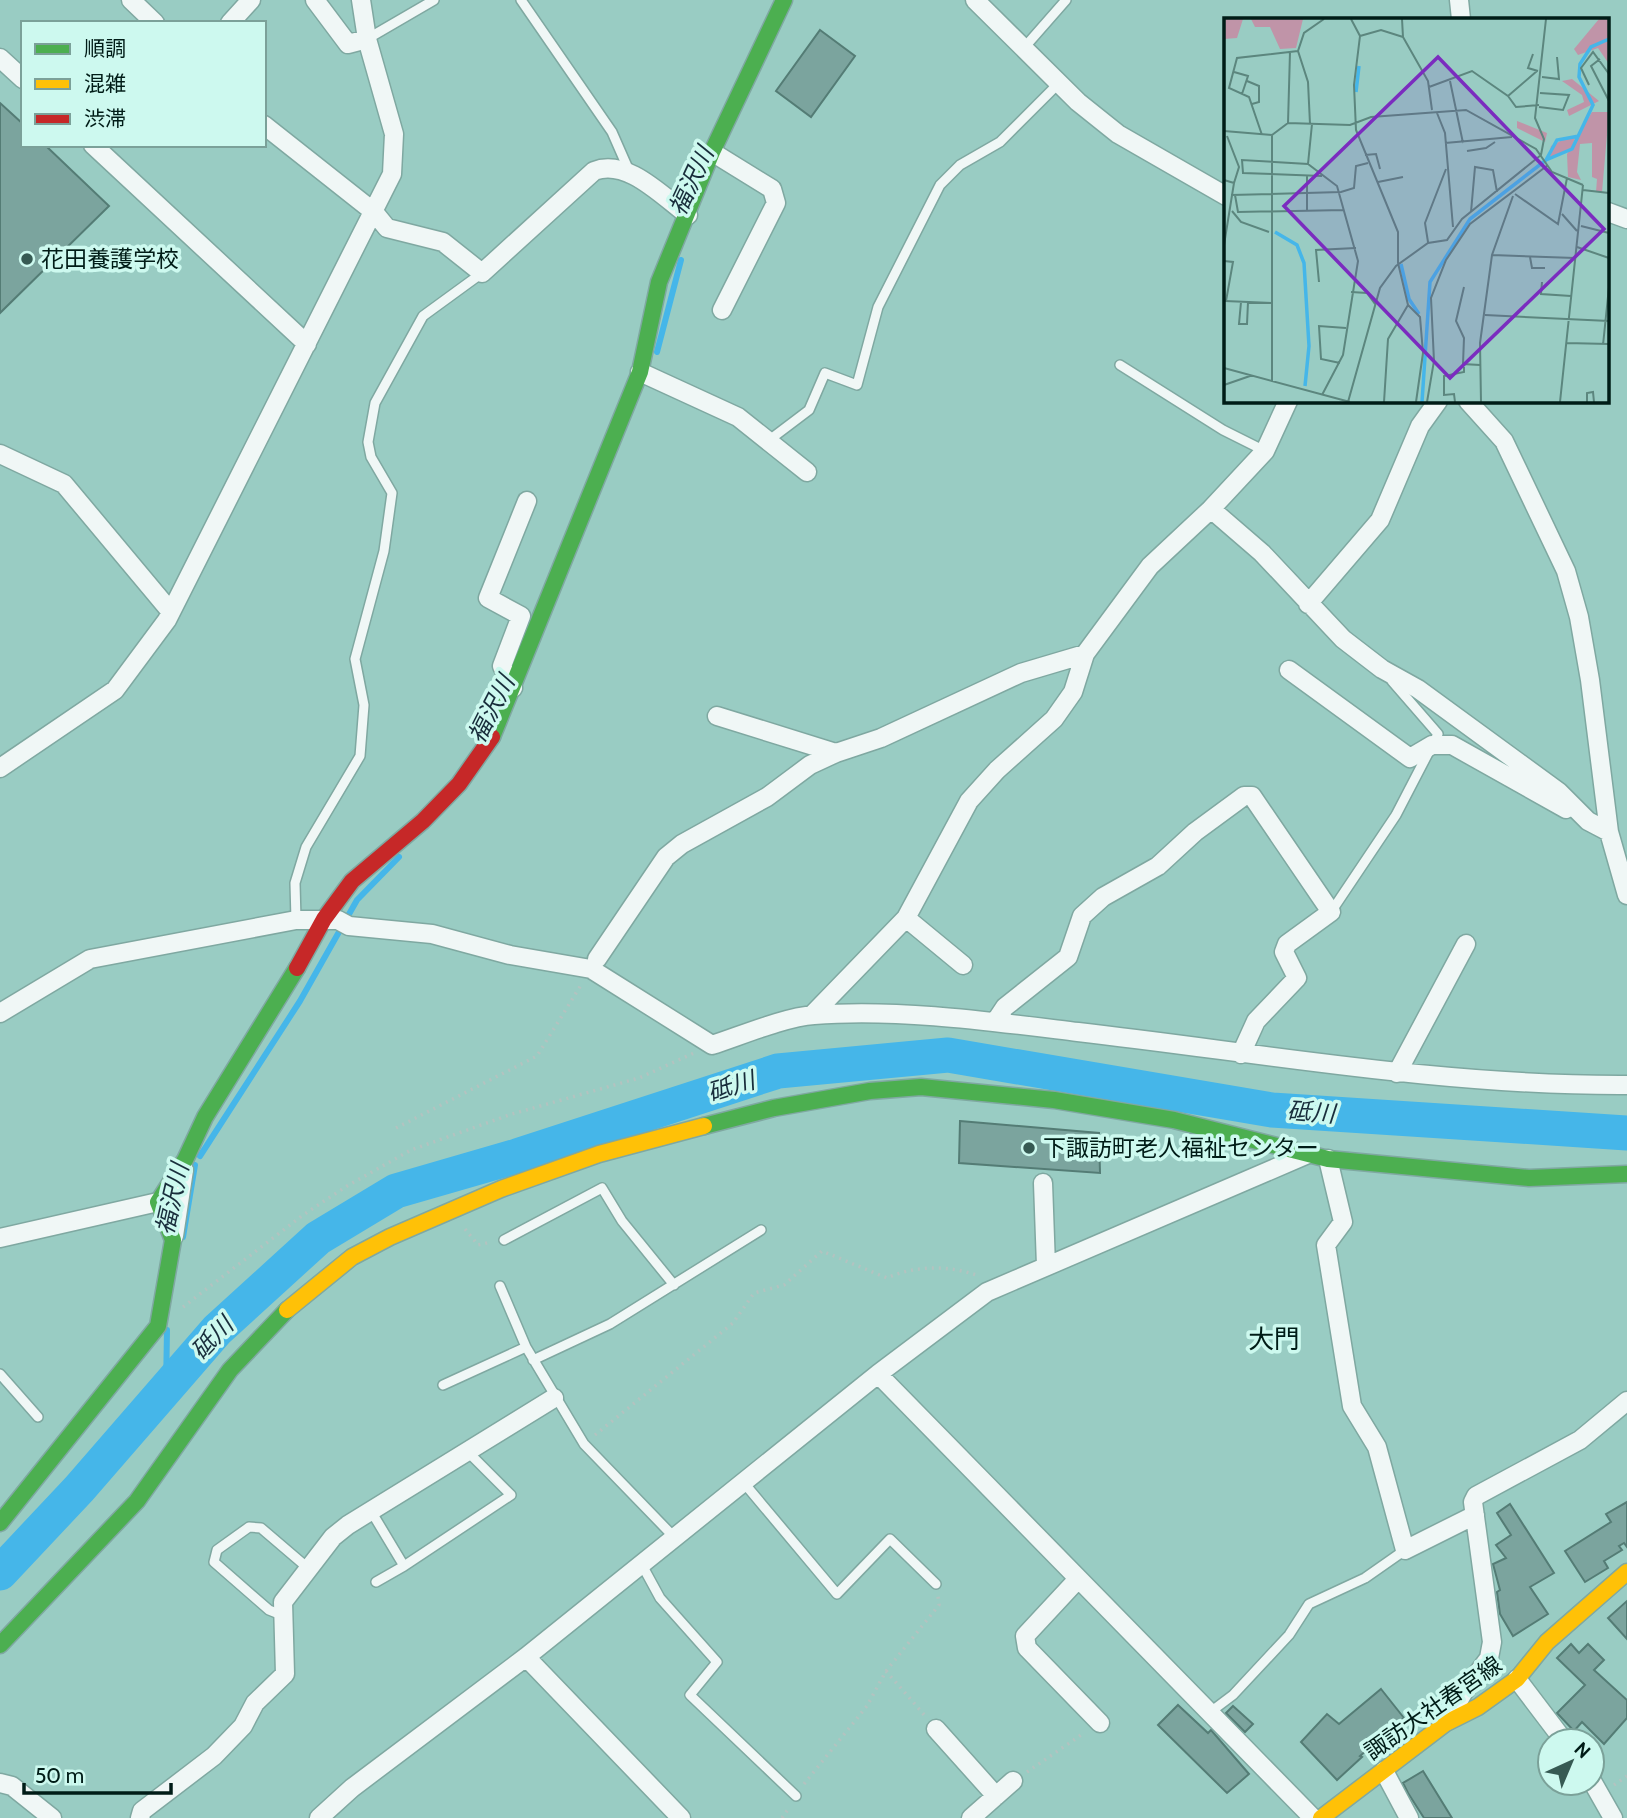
<svg xmlns="http://www.w3.org/2000/svg" width="1627" height="1818" font-family="Cabin,'Noto Sans JP',sans-serif">
<rect width="100%" height="100%" fill="#99ccc3"/>
<g fill="none" stroke-linecap="round" stroke-linejoin="round">
<path stroke="#45b6e9" stroke-width="6" d="M657 352 681 260
M200 1156 300 1001 357 900 399 857
M183 1237 195 1165
M166 1388 167 1330"/>
<path stroke="#45b6e9" stroke-width="35" d="M0 1573 79 1489 217 1330 318 1238 396 1191 517 1156 778 1071 948 1055 1272 1110 1627 1133"/>
</g>
<path fill="#7ba49e" stroke="#547c75" stroke-width="2" d="M820 30 855 56 811 117 776 91Z
M0 103 23 124V145H45L109 206 0 313Z
M960 1121 1099 1133 1100 1173 959 1163Z
M1627 1502V1547L1624 1543 1619 1546 1622 1550 1604 1561 1608 1568 1585 1582 1565 1551 1611 1522 1606 1514Z
M1510 1504 1554 1573 1530 1587 1548 1614 1513 1636 1500 1614 1497 1592 1500 1590 1493 1564 1506 1558 1496 1545 1511 1535 1497 1513Z
M1627 1601V1639L1608 1618Z
M1571 1644 1579 1653 1588 1644 1604 1660 1594 1670 1627 1700V1718L1604 1744 1582 1722 1574 1731 1557 1713 1585 1685 1557 1658Z
M1381 1689 1404 1718 1360 1756 1362 1757 1337 1780 1301 1742 1327 1714 1339 1724Z
M1178 1705 1208 1733 1211 1730 1249 1774 1227 1793 1158 1725Z
M1233 1706 1253 1724 1245 1732 1226 1713Z
M1423 1771 1452 1818H1424L1408 1793 1403 1783Z"/>
<g fill="none" stroke-linecap="round" stroke-linejoin="round">
<defs>
<path id="lane" d="M521 0 612 132 630 173
M367 39 434 0
M1023 49 1066 0
M1120 365 1223 430 1265 451
M768 441 809 410 825 373 857 385 878 307 940 185 960 165 1000 142 1058 84
M1331 912 1396 815 1438 734 1392 681
M296 920 295 883 306 847 360 756 364 705 355 659 384 551 392 493 371 457 368 442 375 403 423 316 482 273
M504 1240 602 1188 622 1221 674 1285
M500 1286 526 1347 584 1444 675 1538
M533 1360 610 1324 761 1230
M0 1374 38 1417
M443 1385 526 1347
M744 1483 837 1594 890 1539 936 1584
M371 1511 404 1566 511 1495 468 1452
M642 1565 660 1598 717 1662 690 1695 796 1796
M376 1582 404 1566
M284 1616 269 1610 214 1562 217 1550 249 1527 261 1528 309 1569
M1209 1713 1233 1695 1289 1635 1309 1604 1365 1578 1405 1550"/>
<path id="street" d="M131 0 155 23
M315 0 348 44 367 39
M975 0 1078 102 1118 134 1226 196
M1459 0 1461 19
M230 23 251 0
M0 58 23 79
M264 125 374 212 387 228 443 242 482 273 594 171C627 158 662 196 688 215
M93 145 307 344
M712 152 772 189 776 203 722 310
M1608 212 1627 219
M640 372 738 417 807 472
M1468 401 1504 441 1566 571 1579 617 1590 680 1609 832 1627 895
M0 454 64 484 171 612
M1211 509 1262 553 1343 639 1382 669 1418 689 1559 792 1588 821 1609 832
M1308 604 1380 520 1420 426 1438 401
M1289 670 1410 758 1432 745H1452L1566 809
M513 688 502 666 521 616 488 598 527 501
M717 716 836 753
M0 768 115 690 167 620 392 174 394 134 367 39 361 0
M906 918 963 965
M597 959 666 857 682 844 767 797 810 765 836 753 881 738 1021 673 1085 654
M0 1013 90 959 296 920H338L349 926 432 934 510 955 591 969 712 1045C740 1036 785 1017 814 1015 896 1008 996 1022 1078 1032 1261 1053 1442 1086 1627 1085
M812 1015 906 918 969 801 997 770 1054 719 1073 692 1085 654 1150 566 1211 509 1265 451 1288 401
M995 1022 1005 1007 1068 957 1082 916 1103 897 1158 866 1195 832 1244 796H1252L1331 912 1287 944 1284 952 1297 978 1256 1021 1241 1054
M1397 1073 1466 944
M1328 1159 1343 1222 1326 1245 1352 1406 1377 1447 1405 1550 1475 1515
M1043 1183 1046 1266
M174 1236 184 1170
M0 1238 158 1202
M878 1374 1313 1818
M1078 1579 1025 1636 1027 1648 1100 1723
M526 1657 681 1818
M1517 1679 1564 1741
M1447 1721 1463 1693 1489 1658 1492 1642 1473 1502 1476 1496 1580 1440 1627 1401
M936 1729 996 1796
M1384 1771 1409 1818
M1592 1781 1613 1818
M0 1783 12 1786 52 1818
M140 1818 142 1811 214 1756 243 1726 255 1703 285 1674 283 1602 333 1537 348 1525 554 1398
M319 1818 352 1788 526 1657 878 1374 987 1292 1308 1154
M971 1818 1013 1781"/>
<path id="fast" d="M492 737 640 372 659 282 712 152 784 0
M704 1126 774 1108 870 1091 921 1087 1054 1100 1174 1120 1328 1159 1529 1178 1627 1174
M0 1523 158 1326 173 1240 158 1202 185 1160 205 1117 297 968
M0 1645 137 1501 230 1370 287 1310"/>
<path id="slow" d="M287 1310 352 1257 390 1237 501 1189 599 1154 704 1126
M1321 1818 1446 1723 1478 1707 1517 1679 1547 1642 1627 1572"/>
<path id="jam" d="M297 968 324 919 352 881 423 821 459 784 492 737"/>
</defs>
<use href="#lane" stroke="#7fa8a1" stroke-width="12"/>
<use href="#street" stroke="#7fa8a1" stroke-width="21"/>
<use href="#fast" stroke="#7fa8a1" stroke-width="19"/>
<use href="#slow" stroke="#7fa8a1" stroke-width="19"/>
<use href="#jam" stroke="#7fa8a1" stroke-width="19"/>
<path stroke="#b3c3c0" stroke-width="3.5" stroke-dasharray="2 5" stroke-linecap="butt" d="M396 1128 537 1056 581 985
M465 1229 478 1245 491 1242
M183 1307 303 1215 347 1186 411 1150 512 1114 639 1078 694 1053
M595 1435 733 1323 754 1293 784 1285 822 1251 887 1278C916 1265 949 1265 979 1276
M886 1671 926 1717
M1027 1772 1084 1733
M804 1784 867 1706 886 1671 939 1605 938 1596
M1614 1785 1627 1776
M782 1818 789 1808"/>
<use href="#lane" stroke="#f0f7f6" stroke-width="9"/>
<use href="#street" stroke="#f0f7f6" stroke-width="18"/>
<use href="#fast" stroke="#4caf50" stroke-width="16"/>
<use href="#slow" stroke="#ffc107" stroke-width="16"/>
<use href="#jam" stroke="#c62828" stroke-width="16"/>
</g>
<g fill="#365a53" stroke="#cdf9ef" stroke-width="2.5">
<circle cx="27" cy="259" r="7"/>
<circle cx="1029" cy="1148" r="7"/>
</g>
<g text-anchor="middle" dominant-baseline="central" stroke-width="7" stroke-linejoin="round" paint-order="stroke">
<g font-size="23" fill="#001c17" stroke="#cdf9ef" text-anchor="start">
<text x="41" y="259">花田養護学校</text>
<text x="1043" y="1148">下諏訪町老人福祉センター</text>
</g>
<g font-size="23" fill="#001c17" stroke="#cdf9ef">
<text transform="translate(1433 1708) rotate(-35)">諏訪大社春宮線</text>
</g>
<g font-size="24" font-style="italic" fill="#182d3b" stroke="#cdf9ef">
<text transform="translate(691 181) rotate(-65)">福沢川</text>
<text transform="translate(491 709) rotate(-63)">福沢川</text>
<text transform="translate(731 1086) rotate(-17)">砥川</text>
<text transform="translate(1311 1112) rotate(4)">砥川</text>
<text transform="translate(172 1199) rotate(-77)">福沢川</text>
<text transform="translate(212 1338) rotate(-46)">砥川</text>
</g>
<g font-size="26" fill="#001c17" stroke="#cdf9ef">
<text x="1274" y="1339">大門</text>
</g>
</g>
<g transform="translate(1224 18)">
<rect width="385" height="385" fill="#99ccc3"/>
<path d="M0 1H19L13 20 0 21ZM27 1H79L72 30 56 31 46 9H31ZM375 1H385V46L374 30 354 37 350 31ZM348 61 375 83 345 98 343 92 360 84 358 77 338 63ZM368 94H385L378 174H372L373 161 368 159V125L356 126 353 154 357 162 344 159 343 136ZM293 103 323 115 321 124 293 110ZM342 120H351L347 131 324 140 327 128Z" fill="#c094a8"/>
<path fill="none" stroke="#45b6e9" stroke-width="3.5" d="M132 74 135 48M322 142 333 122 355 118M51 214 73 227 80 245 85 328 81 368M177 246 185 281 195 296M198 384 206 264 246 201 322 142 348 131 369 87 355 59 356 46 367 29 385 21"/>
<path fill="none" stroke="#5c867e" stroke-width="2" d="M127 1 136 18 130 67 132 112 174 214V245L184 287 196 299 199 335 192 384M178 1 179 19 204 63 208 92M136 18 157 12 179 19M309 36 304 50 314 53M376 41 367 48 385 83M10 54 24 58 18 76M318 59 335 61 333 39M23 63 35 68V84L28 86M226 63 239 125M365 67 357 50 369 34 385 56M205 69 248 53 284 78 313 53M284 78 292 89 315 87M315 89 339 92 345 77 316 75M213 95 221 115 229 209M64 105 66 34M86 106 84 64 74 33 80 15 100 1M0 113 48 117 64 105 126 107 147 99 242 92 312 131 328 154 359 167M38 117 25 79 5 70 13 40 74 33M48 117V363M3 118 15 149 10 165M385 121V165M221 125 288 119M243 133 262 130 271 124M141 137 152 136 156 151M84 146 88 106M83 158V193M98 158 19 155 18 142 84 146 113 168 134 243 119 337 98 377M0 162 10 165 0 227M154 164 179 159M359 172 385 175M291 176 334 206 343 160M7 177 117 174 130 170 132 148 144 145M11 177 14 194 120 192M8 193 17 204 45 214M247 194 251 149 269 152 273 174M338 196 353 213M357 208 385 215M204 224 201 205 222 151M353 229 385 240M268 237 351 240M306 239 308 250H321M0 243 9 244 2 283M95 264 92 232 132 230M318 264 317 276 347 278M240 269 232 303 240 320 239 346 256 347M127 274 143 275 151 286M1 283 49 285M17 284 15 306H23L24 284M261 297 385 303M342 325 385 326M379 327 385 269M116 345 97 341 95 308 122 310M0 350 126 384M0 367 26 358M124 384 156 270 172 248 204 225 223 222 238 201 317 137 320 121 311 100 322 1M160 384 164 321 184 287M203 384 210 343 207 280 222 242 246 206 324 147M231 384 230 376 220 377V358L240 354V349M257 384 256 325 268 237 289 178M336 384 359 167M363 384V375L369 374 370 384"/>
<path fill="#7b2cbf" fill-opacity="0.15" stroke="#7b2cbf" stroke-width="3.5" d="M214 39 380 211 226 360 60 188Z"/>
<rect width="385" height="385" fill="none" stroke="#001c17" stroke-width="3.5"/>
</g>
<rect x="21" y="21" width="245" height="126" fill="#cdf9ef" stroke="#7ba199" stroke-width="2"/>
<rect x="35" y="44" width="35" height="10" fill="#4caf50" stroke="#7ba199" stroke-width="2"/>
<text x="84" y="56" font-size="21" fill="#001c17">順調</text>
<rect x="35" y="79" width="35" height="10" fill="#ffc107" stroke="#7ba199" stroke-width="2"/>
<text x="84" y="91" font-size="21" fill="#001c17">混雑</text>
<rect x="35" y="114" width="35" height="10" fill="#c62828" stroke="#7ba199" stroke-width="2"/>
<text x="84" y="126" font-size="21" fill="#001c17">渋滞</text>
<g transform="translate(1571 1762) rotate(44)"><circle r="33" fill="#cdf9ef" stroke="#7ba199" stroke-width="2"/>
<path d="M0-5L12 26L0 18L-12 26Z" fill="#365a53"/>
<text y="-10" font-size="19" font-weight="bold" text-anchor="middle" fill="#001c17">N</text>
</g>
<path d="M24 1783v10h147v-10" fill="none" stroke="#001c17" stroke-width="3.5"/>
<text x="35" y="1783" font-size="21" fill="#001c17" stroke="#cdf9ef" stroke-width="5" paint-order="stroke">50 m</text>
</svg>
